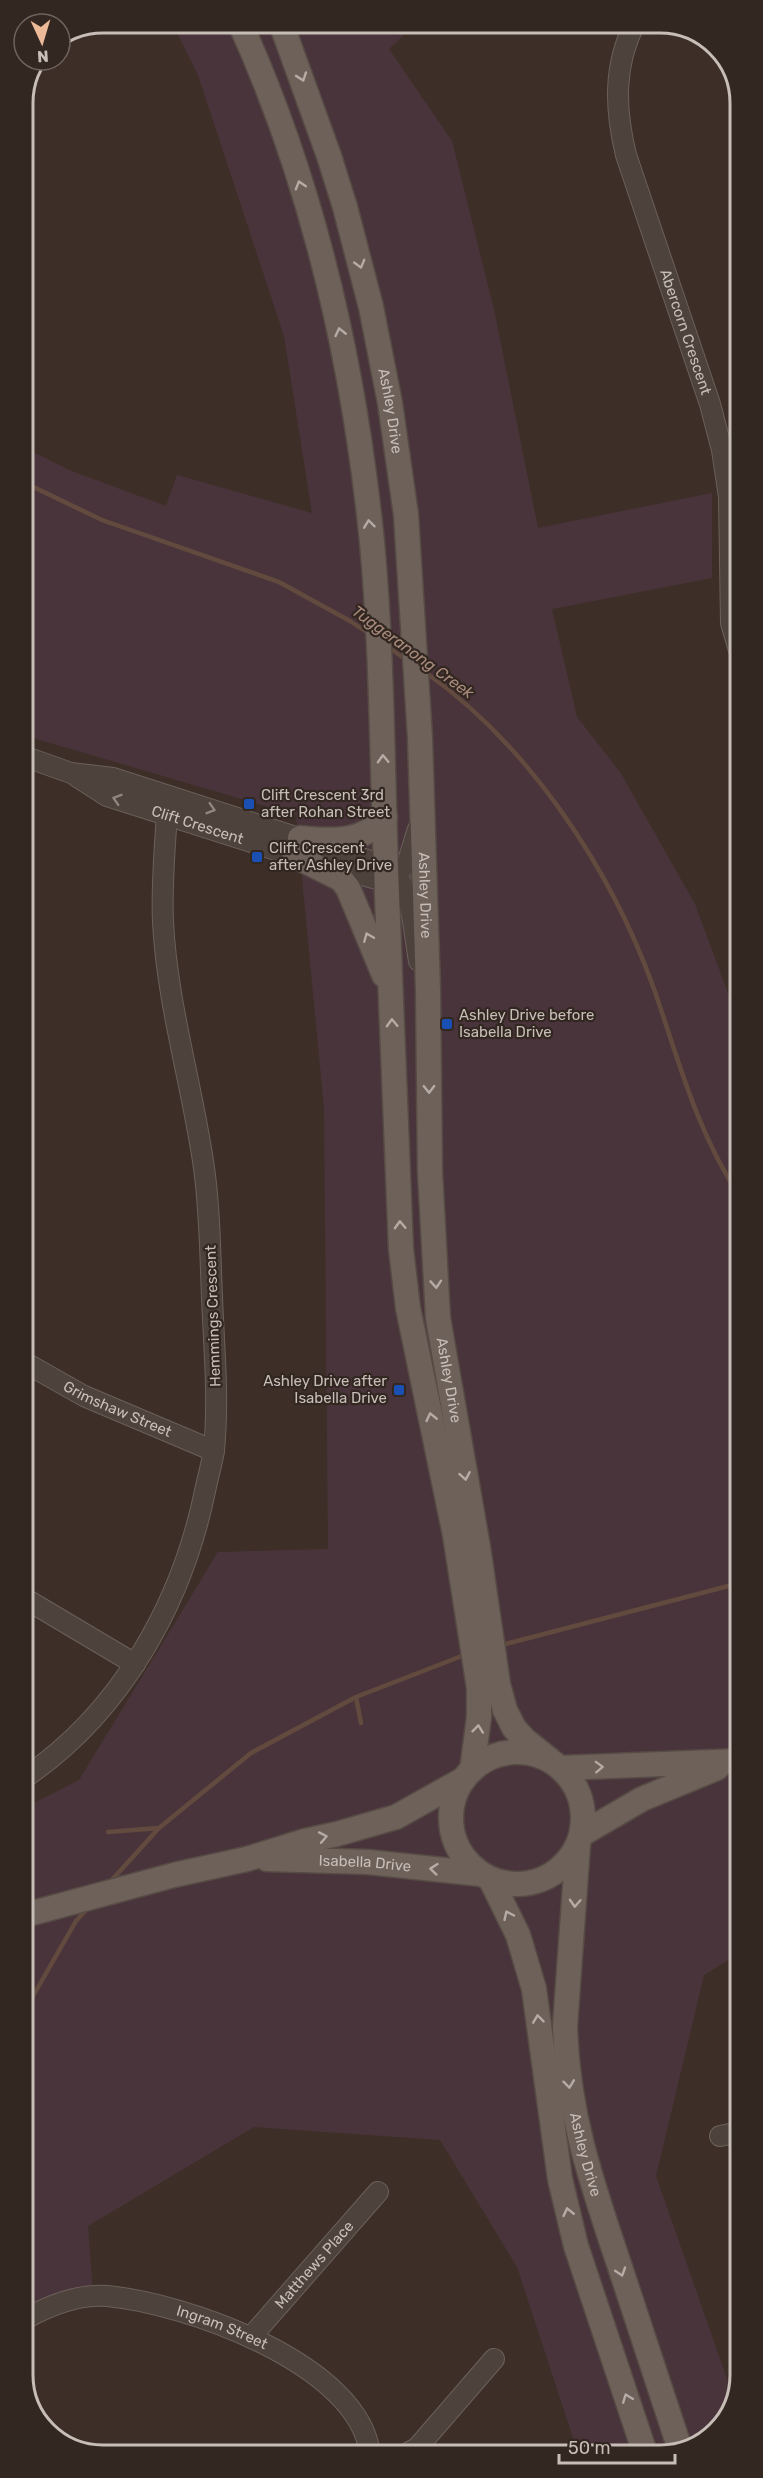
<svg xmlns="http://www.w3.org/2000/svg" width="763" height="2478" font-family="Rubik,sans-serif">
<rect width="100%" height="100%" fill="#3d2f28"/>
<path fill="#4a343b" d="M172 23H416L389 49 452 141 495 314 538 528 712 493V578L552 609 577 717 620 772 695 904 739 1023 740 1953 704 1975 656 2176 733 2396 724 2424 681 2453H578L517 2267 440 2140 254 2127 88 2226 93 2293 25 2315 24 1808 79 1780 218 1552 328 1549 324 1108 296 815 23 735V447L69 470 166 506 177 475 312 513 284 336 198 75Z"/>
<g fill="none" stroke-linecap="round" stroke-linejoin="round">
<path stroke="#624b3e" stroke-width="4.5" d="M23 482 102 520 279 582 350 621 371 635
M388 647 408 661
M425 672C529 745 611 869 654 989 678 1058 697 1133 739 1195
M498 1646 740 1583
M356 1697 361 1723
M108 1832 159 1828
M110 1882 159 1828 251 1753 356 1697 467 1654
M25 2010 76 1921 87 1909"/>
<defs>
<g id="minor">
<path id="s1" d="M635 23C613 66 615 109 626 155L710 404 722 450 729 497 731 623 739 650"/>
<path d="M23 756 71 773 113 778 386 866C414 885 413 930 419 961"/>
<path id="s2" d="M76 776 107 796 295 856 387 882 407 864 418 829"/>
<path id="s3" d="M24 1362 84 1396 214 1451"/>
<path d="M24 1598 135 1664"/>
<path d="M24 1778C121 1713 182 1603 205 1491 208 1477 212 1463 214 1450 219 1399 214 1348 212 1297 210 1252 210 1206 203 1161 191 1081 167 1002 163 922 161 880 166 837 168 796"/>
<path d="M720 2136 740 2132"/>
<path id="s4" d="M25 2319C50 2305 78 2294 107 2296 185 2303 360 2364 370 2454"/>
<path id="s5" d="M251 2337 378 2192"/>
<path d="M406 2454 417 2448 494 2359"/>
</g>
<g id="major">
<path d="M240 23C314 186 354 364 372 542 382 650 382 759 386 868 391 995 395 1122 401 1249L408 1308 455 1535 479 1688V1717L472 1770"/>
<path id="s6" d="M281 23 329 156 345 207 371 307 390 403 406 515 420 738 428 990 430 1172 438 1318 478 1547 498 1684 505 1710 514 1728 525 1740 550 1760"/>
<path d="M300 838C333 841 362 844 385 817"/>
<path d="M295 856 341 879 348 888 384 975"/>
<circle cx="517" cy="1818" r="66"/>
<path d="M561 1768 740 1761"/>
<path d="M582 1834 642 1799 717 1768"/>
<path id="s7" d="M578 1845 565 2026C567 2111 591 2181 618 2261 639 2325 660 2389 681 2452"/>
<path id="s8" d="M267 1859 368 1862 481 1874"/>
<path d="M491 1880 518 1935 534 1989 560 2179 576 2246 645 2453"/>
<path d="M25 1915 174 1875 247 1859 305 1841 337 1834 396 1817 464 1779"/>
</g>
</defs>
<use href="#minor" stroke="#6b605a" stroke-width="22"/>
<use href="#major" stroke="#564b45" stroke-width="27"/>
<use href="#minor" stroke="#4d423c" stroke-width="20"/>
<use href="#major" stroke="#6d615a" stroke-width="24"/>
</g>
<defs><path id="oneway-chevron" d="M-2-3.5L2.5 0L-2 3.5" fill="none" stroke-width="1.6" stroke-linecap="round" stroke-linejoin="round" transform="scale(1.5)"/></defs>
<g stroke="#b6aba5">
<use href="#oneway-chevron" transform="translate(302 77) rotate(71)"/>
<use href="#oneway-chevron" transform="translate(300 185) rotate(-107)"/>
<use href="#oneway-chevron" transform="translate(360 264) rotate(75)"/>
<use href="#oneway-chevron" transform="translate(340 332) rotate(-103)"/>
<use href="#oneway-chevron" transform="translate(369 524) rotate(-97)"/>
<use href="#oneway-chevron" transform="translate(383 759) rotate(-92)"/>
<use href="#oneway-chevron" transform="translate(368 937) rotate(-112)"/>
<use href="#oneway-chevron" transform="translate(392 1023) rotate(-92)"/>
<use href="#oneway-chevron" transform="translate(429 1089) rotate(89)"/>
<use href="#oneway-chevron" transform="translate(400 1225) rotate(-92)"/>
<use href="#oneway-chevron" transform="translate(436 1284) rotate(86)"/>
<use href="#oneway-chevron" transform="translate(431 1417) rotate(-103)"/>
<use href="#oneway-chevron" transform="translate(465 1476) rotate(80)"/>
<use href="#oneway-chevron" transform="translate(478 1729) rotate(-84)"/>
<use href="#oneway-chevron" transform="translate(599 1767) rotate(-2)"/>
<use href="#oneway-chevron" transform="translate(323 1837) rotate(-11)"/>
<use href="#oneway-chevron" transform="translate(434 1869) rotate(-174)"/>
<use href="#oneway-chevron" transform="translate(575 1903) rotate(93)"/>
<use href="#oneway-chevron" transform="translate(508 1915) rotate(-115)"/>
<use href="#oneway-chevron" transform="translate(538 2019) rotate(-97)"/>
<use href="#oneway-chevron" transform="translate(569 2084) rotate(83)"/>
<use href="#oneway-chevron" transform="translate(568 2212) rotate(-103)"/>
<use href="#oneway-chevron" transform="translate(621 2272) rotate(72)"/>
<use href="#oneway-chevron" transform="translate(627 2398) rotate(-111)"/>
</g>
<g stroke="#918680">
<use href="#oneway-chevron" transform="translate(117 799) rotate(-162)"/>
<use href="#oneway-chevron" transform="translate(211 809) rotate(17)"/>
</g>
<g fill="#1a4fb4" stroke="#322721" stroke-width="2">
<rect x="243" y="798" width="12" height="12" rx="3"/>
<rect x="251" y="851" width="12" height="12" rx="3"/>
<rect x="441" y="1018" width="12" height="12" rx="3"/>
<rect x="393" y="1384" width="12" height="12" rx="3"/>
</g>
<g text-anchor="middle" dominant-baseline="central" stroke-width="4.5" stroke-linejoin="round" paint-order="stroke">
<g font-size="15" fill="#c8beb8" stroke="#322721">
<text stroke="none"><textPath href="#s1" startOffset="322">Abercorn Crescent</textPath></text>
<text stroke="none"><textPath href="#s6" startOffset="404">Ashley Drive</textPath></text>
<text stroke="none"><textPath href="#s2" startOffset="132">Clift Crescent</textPath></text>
<text stroke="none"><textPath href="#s6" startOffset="890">Ashley Drive</textPath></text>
<text transform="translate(213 1316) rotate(-92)">Hemmings Crescent</text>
<text stroke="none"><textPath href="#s6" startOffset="1376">Ashley Drive</textPath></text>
<text stroke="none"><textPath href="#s3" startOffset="105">Grimshaw Street</textPath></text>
<text stroke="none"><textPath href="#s8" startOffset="98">Isabella Drive</textPath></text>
<text stroke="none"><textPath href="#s7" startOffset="312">Ashley Drive</textPath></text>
<text stroke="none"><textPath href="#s5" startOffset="96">Matthews Place</textPath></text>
<text stroke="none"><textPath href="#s4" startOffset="206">Ingram Street</textPath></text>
</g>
<g font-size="15" fill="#c8beb8" stroke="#322721" text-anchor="start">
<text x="261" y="795">Clift Crescent 3rd<tspan x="261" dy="17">after Rohan Street</tspan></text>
<text x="269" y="848">Clift Crescent<tspan x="269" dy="17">after Ashley Drive</tspan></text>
<text x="459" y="1015">Ashley Drive before<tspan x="459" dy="17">Isabella Drive</tspan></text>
<text x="387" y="1381" text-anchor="end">Ashley Drive after<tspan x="387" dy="17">Isabella Drive</tspan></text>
</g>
<g font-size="16" font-style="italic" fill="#a88b7c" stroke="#322721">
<text transform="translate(413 652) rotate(36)">Tuggeranong Creek</text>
</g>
</g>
<path d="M0 0H763V2478H0ZM103 33H660A70 70 0 0 1 730 103V2375A70 70 0 0 1 660 2445H103A70 70 0 0 1 33 2375V103A70 70 0 0 1 103 33Z" fill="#322721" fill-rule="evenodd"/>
<path fill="none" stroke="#c8beb8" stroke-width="3" d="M103 33H660A70 70 0 0 1 730 103V2375A70 70 0 0 1 660 2445H103A70 70 0 0 1 33 2375V103A70 70 0 0 1 103 33Z"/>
<g transform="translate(42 42) rotate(176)"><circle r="28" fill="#322721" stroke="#6e635d" stroke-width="1.5"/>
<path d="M0-4.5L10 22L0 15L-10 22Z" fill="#ecb999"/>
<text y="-9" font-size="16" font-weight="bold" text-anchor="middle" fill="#c8beb8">N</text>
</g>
<path d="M559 2454v9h116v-9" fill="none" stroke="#c8beb8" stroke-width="3"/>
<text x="568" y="2454" font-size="18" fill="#c8beb8" stroke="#322721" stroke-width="4.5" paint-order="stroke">50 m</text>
</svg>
